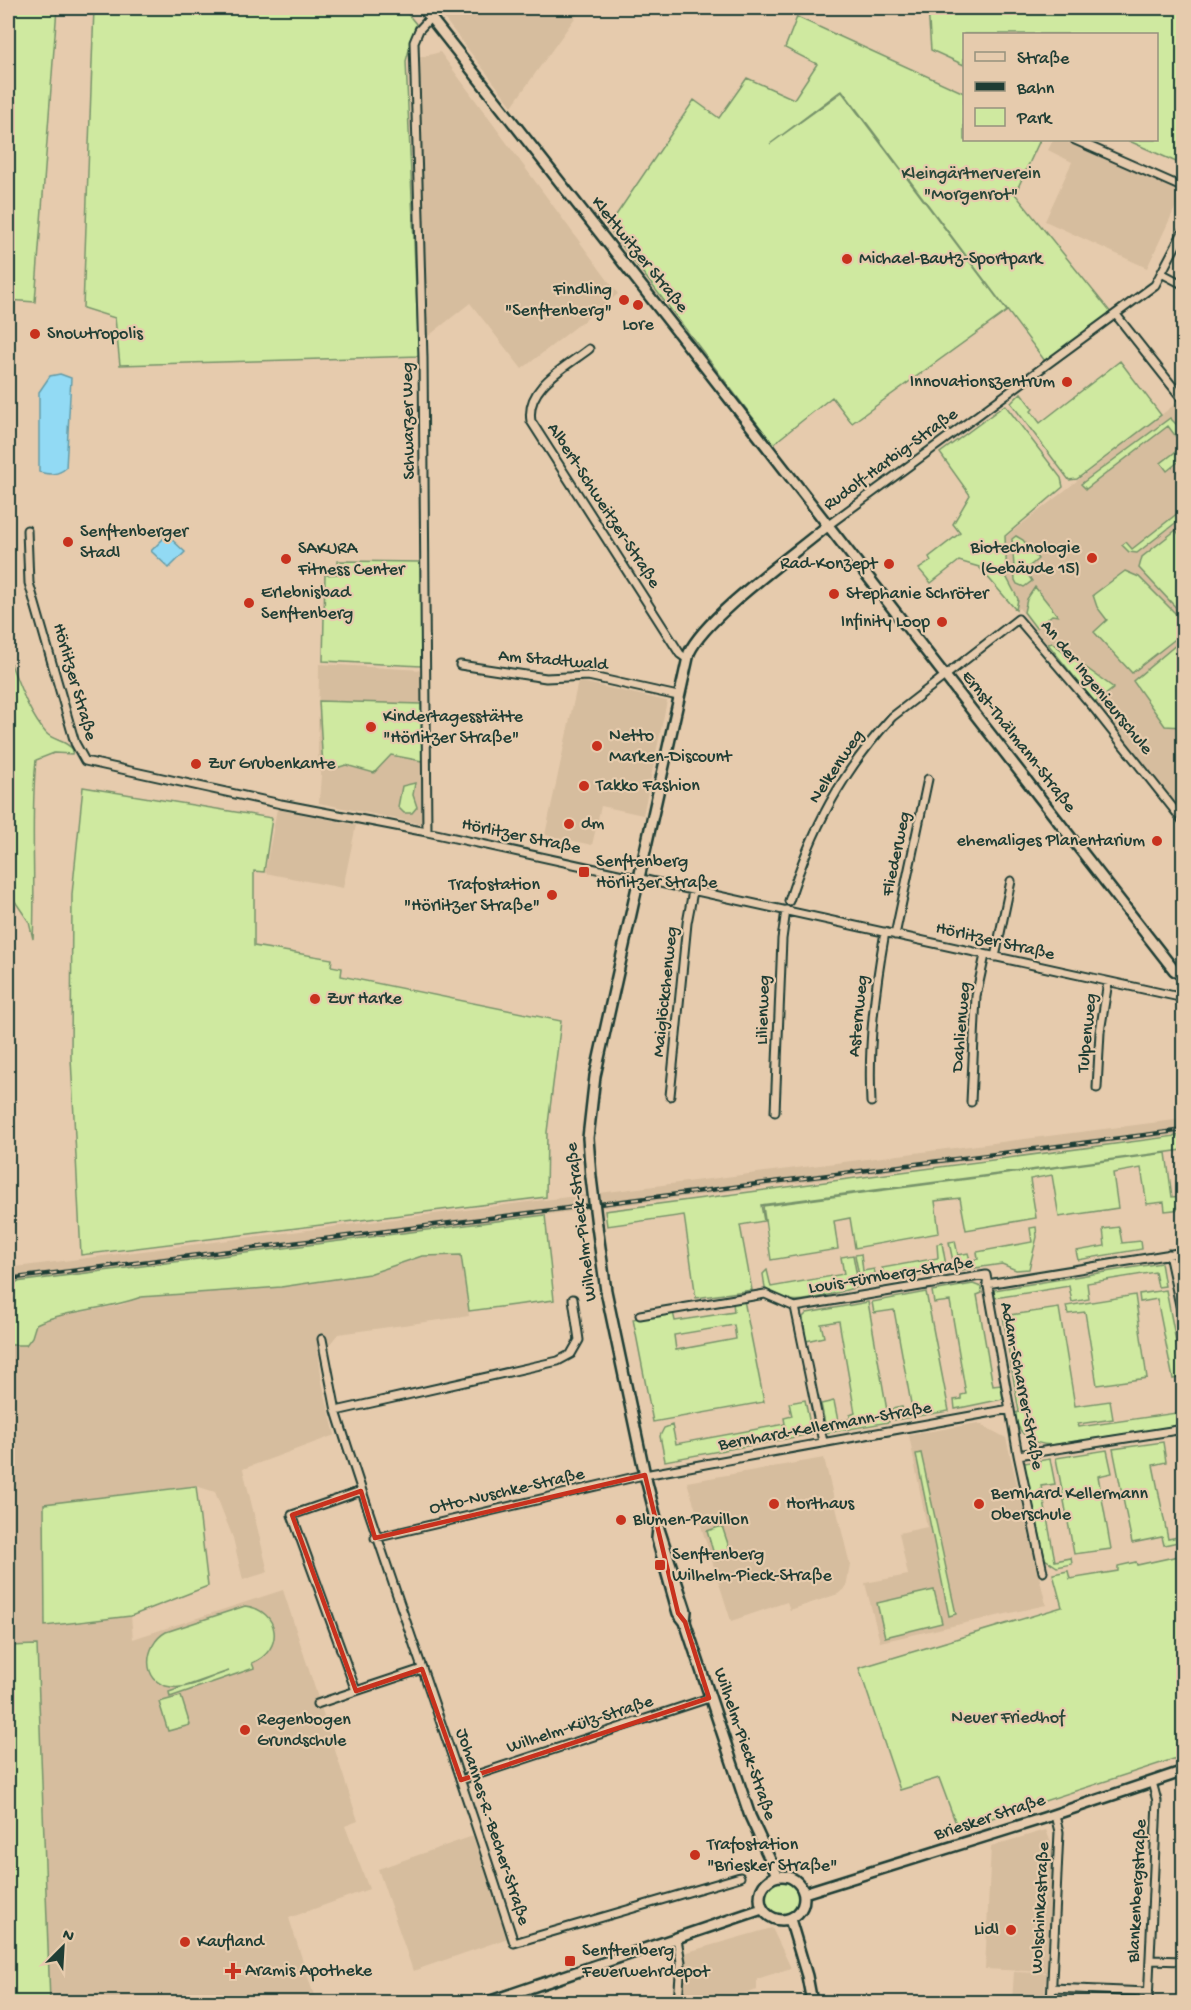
<svg xmlns="http://www.w3.org/2000/svg" width="1191" height="2010" font-family="'Gochi Hand',sans-serif">
<rect width="100%" height="100%" fill="#e6cbad"/>
<filter id="ink" filterUnits="userSpaceOnUse"><feTurbulence type="fractalNoise" baseFrequency=".0167" numOctaves="2"/><feDisplacementMap in="SourceGraphic" scale="12" xChannelSelector="R" yChannelSelector="G"/><feConvolveMatrix kernelMatrix="1 2 1 2 8 2 1 2 1" color-interpolation-filters="sRGB"/></filter>
<g filter="url(#ink)">
<path fill="#d6bd9e" d="M436 8H582L512 106Z
M440 52 618 294 522 369 470 303 426 338 418 58Z
M1053 140H1064L1182 193 1147 268 1045 221 1072 162 1048 150Z
M1179 401 1183 407V819L1019 608 1016 610 976 560Z
M319 664 422 670 424 822 421 824 319 803 321 775 318 754Z
M578 681 667 701 643 815 601 806 592 845 545 835Z
M277 809 356 825 343 888 265 873Z
M1183 1119V1134L8 1283V1268Z
M461 1255 469 1316 338 1334 329 1345 318 1350 322 1382 335 1435 243 1469 268 1572 243 1580 233 1538 215 1492 196 1486 44 1504 45 1626 131 1616 133 1639 283 1590 358 1821 345 1826 369 1889 289 1918 316 2002H50L37 1645 8 1646V1345H26L32 1337 36 1324 48 1318 121 1305 141 1297 281 1287 369 1274 422 1256Z
M978 1423 1006 1438 1046 1605 880 1642 865 1583 908 1575 899 1533 927 1527 909 1435Z
M824 1458 850 1565 846 1587 838 1594 790 1610 787 1602 731 1621 687 1482Z
M1046 1830 1053 1848 1047 1972 985 1969 991 1846Z
M473 1836 508 1938 413 1971 378 1869Z
M772 1928 791 1968 757 1979V1990L729 1999V2002H681L684 1953Z
M1014 1972 1046 1973 1045 2002H1012Z"/>
<path fill="#cfe9a0" stroke="#77936a" stroke-width="1.5" fill-rule="evenodd" d="M8 8H57L35 302 8 300Z
M94 8H403L416 24 406 61 419 356 120 365 115 318 83 308Z
M928 8H1183V165L1127 140H1156V34H964V65L931 50Z
M797 17 964 93V140H1040L1015 194 1112 314 1045 361 842 90 770 144 842 92 1007 311 852 423 832 397 773 444 608 227 694 100 719 118 747 78 794 99 817 64 785 48Z
M1120 361 1161 415 1077 479 1069 480 1011 403 1021 393 1033 409 1031 411 1040 423Z
M1005 405 1061 478 1063 487 1005 536 1007 578 1018 599 1016 610 979 567 959 561 931 583 919 569 931 561 929 557 960 533 953 524 970 495 940 453Z
M1170 418 1183 431V458L1167 471 1161 463 1183 446 1168 426 1086 489 1081 484Z
M1183 509V517L1137 553 1129 552 1122 545 1126 542 1132 549Z
M1176 530 1183 540V615L1139 568 1142 557Z
M1016 536 1023 540 1038 559 1025 570 1032 581 1024 587 1017 584 1015 580 1012 539Z
M338 561 421 562V666L323 661 325 575 338 574Z
M1125 571 1139 577 1183 621V633L1132 673 1094 632 1107 620 1097 607 1093 595Z
M1035 587 1058 616 1052 615 1036 628 1024 612 1027 599Z
M1183 639V727L1165 726 1133 681Z
M1052 643 1114 688 1095 703 1048 644Z
M8 657C18 681 28 713 46 733 53 741 67 740 73 750L72 754 54 753 36 760C30 820 36 879 33 939L29 922 8 891Z
M319 701 421 704 422 761 391 755 374 773 346 765 333 769 323 768Z
M415 783 413 795 417 807 412 813H404L398 807 402 786Z
M83 787 272 818 264 872 254 871V946L332 959 331 966 342 968 341 976 561 1021 547 1132 546 1197 81 1255 71 1058 72 894Z
M1183 1135V1150L761 1205 764 1221 740 1225 752 1290 696 1298 684 1215 607 1226 605 1211Z
M1166 1153 1172 1197 1183 1196V1209L1165 1211 1164 1202 1147 1204 1141 1168 1113 1173 1118 1208 1059 1217 1052 1175 1030 1179 1036 1218 966 1230 960 1198 935 1201 939 1233 855 1248 850 1218 834 1221 838 1249 771 1260 763 1206Z
M545 1215 554 1300 469 1311 461 1255 422 1256 369 1274 281 1287 141 1297C107 1310 69 1309 36 1324L32 1337 26 1345H8V1283Z
M1036 1227 1037 1237 1029 1269 1016 1270 1002 1264 955 1271 949 1242 955 1241 958 1255 968 1253 970 1260 978 1259 977 1252 1032 1242 1030 1228Z
M1119 1227 1122 1243 1141 1241 1142 1249 1078 1260 1076 1251 1105 1246 1103 1229Z
M942 1243 947 1271 861 1286 855 1255 861 1254 863 1271 874 1269 876 1277 884 1276 882 1268 938 1258 937 1244Z
M853 1255 859 1287C832 1292 787 1314 765 1288L763 1274 767 1270 771 1287 844 1274 841 1257Z
M1161 1263 1165 1286 1158 1287 1155 1272 1087 1283 1089 1299 1072 1302 1069 1286 995 1298 994 1290Z
M973 1284 981 1287 982 1293 977 1295 993 1386 1001 1385 1003 1399 955 1409 954 1400 961 1399V1395L966 1394 950 1301 934 1303 932 1291Z
M1166 1290 1183 1377 1173 1379 1157 1299 1140 1302 1139 1294Z
M926 1292 949 1411 894 1420 892 1409 902 1407 903 1411 912 1409 894 1310 874 1313 872 1302Z
M1135 1295 1147 1378 1097 1385 1085 1312 1068 1314 1066 1306Z
M744 1300 764 1402 653 1422 633 1319 673 1312 675 1321 734 1312 733 1302ZM734 1325 736 1339 676 1350 674 1335Z
M868 1302 889 1422 827 1433 821 1404 834 1401 838 1421 850 1419V1415L855 1413 839 1321 821 1324 824 1337 806 1341 803 1317 807 1313Z
M1059 1308 1075 1406 1110 1401 1113 1419 1078 1424 1079 1427 1183 1412V1425L1052 1445C1031 1444 1017 1435 1015 1413L1019 1412 1003 1316Z
M805 1400 812 1434 665 1461 660 1436 664 1428 672 1425 676 1444 785 1424 784 1418 792 1416 789 1403Z
M1163 1442 1166 1462 1153 1465 1168 1539 1183 1536V1541L1164 1545 1162 1537 1132 1543 1113 1449Z
M1107 1450 1112 1473 1098 1476 1111 1549 1074 1554 1056 1458Z
M921 1453 956 1614 949 1616 916 1454Z
M1050 1459 1055 1484 1041 1486 1055 1561 1071 1558 1072 1564 1057 1567 1045 1559 1024 1463Z
M196 1486 208 1586 131 1616 45 1626 44 1504Z
M722 1526 732 1556 716 1561 707 1531Z
M1183 1555V1756L958 1829 939 1778 900 1790 859 1668 1062 1607 1053 1574 1068 1571 1070 1579 1118 1571V1566L1136 1562 1137 1565Z
M934 1590 942 1623 885 1637 877 1603Z
M245 1606C280 1610 285 1650 252 1663L254 1668 170 1697 169 1692 229 1671C212 1675 190 1690 171 1687 140 1683 144 1644 166 1632Z
M37 1645 50 2002H8V1646Z
M181 1696 190 1725 168 1731 159 1702Z
M764 1897a18 18 0 1 1 36 0a18 18 0 1 1-36 0Z"/>
<path fill="#92daf4" stroke="#649ba7" stroke-width="1.5" d="M60 374 71 378 66 468C58 475 50 475 39 472V392L50 376Z
M167 535 185 552 169 568 151 551Z"/>
<g fill="none" stroke-linecap="round" stroke-linejoin="round">
<defs>
<path id="street" d="M1075 140 1184 188
M1163 274 1184 285
M1117 316 1184 401
M589 349C566 367 525 387 531 421L680 654 687 659
M827 526 1155 285 1184 230
M27 530 29 583 75 743 85 761 281 804 427 832 1184 998
M460 665 546 678 588 676 678 696
M427 832 423 358 414 42 419 30 431 17
M789 901C812 829 841 773 892 717L1018 619 1093 707 1184 822
M895 935 928 779
M995 957 1011 881
M1097 1088 1100 1032 1108 982
M670 1096 687 923 693 891
M871 1102C868 1044 875 989 885 932
M971 1102 976 996 985 955
M775 1112 782 939 786 910
M1169 1254 1184 1324
M987 1284 1184 1252
M573 1299 579 1340 571 1354 558 1361 336 1411C392 1589 458 1764 514 1943L740 1877
M795 1307 986 1275 1018 1455 1043 1572
M795 1307 823 1442
M640 1315 765 1294 795 1307
M322 1339 336 1411
M1018 1455 1184 1429
M375 1538 639 1476 1010 1409
M356 1691 292 1515 361 1491
M317 1704 422 1669
M461 1780 709 1698
M677 1939 681 1962 678 2002
M1150 1960 1184 1961
M1052 1988 1148 1992
M1051 2002 1059 1832 1055 1815
M1148 2002 1157 1801 1152 1782"/>
<path id="secondary" d="M423 8C664 314 904 620 1142 929L1174 970 1184 977
M591 1177 588 1138 595 1076 689 653C706 616 793 555 827 526
M597 1226 606 1291 645 1475 658 1526 686 1611 685 1622 750 1816 777 1875
M658 1528 657 1539 678 1613 685 1622
M760 1898a22 22 0 1 1 44 0a22 22 0 1 1-44 0Z
M804 1893 1044 1818 1184 1771
M790 1919 807 1976 812 2002
M488 2002 762 1909"/>
</defs>
<use href="#street" stroke="#1f3d34" stroke-width="11"/>
<use href="#secondary" stroke="#1f3d34" stroke-width="14"/>
<use href="#street" stroke="#e6cbad" stroke-width="7"/>
<use href="#secondary" stroke="#e6cbad" stroke-width="9"/>
<defs>
<path id="rail" d="M8 1279 1184 1130"/>
</defs>
<use href="#rail" stroke="#1f3d34" stroke-width="4.5"/>
<use href="#rail" stroke="#e6cbad" stroke-width="2" stroke-dasharray="7" stroke-linecap="butt"/>
<defs>
<path id="secondary-bridge" d="M591 1177 597 1226"/>
</defs>
<use href="#secondary-bridge" stroke="#1f3d34" stroke-width="14" stroke-linecap="butt"/>
<use href="#secondary-bridge" stroke="#e6cbad" stroke-width="9"/>
</g>
</g>
<path fill="none" stroke="#c8321e" stroke-width="4.5" stroke-linejoin="round" d="M645 1475 678 1613 685 1622 709 1698 461 1780 422 1669 356 1691 292 1515 361 1491 375 1538Z"/>
<g fill="#c8321e" stroke="#e6cbad" stroke-width="2">
<circle cx="847" cy="259" r="6"/>
<circle cx="624" cy="300" r="6"/>
<circle cx="638" cy="305" r="6"/>
<circle cx="35" cy="334" r="6"/>
<circle cx="1067" cy="382" r="6"/>
<circle cx="68" cy="542" r="6"/>
<circle cx="1092" cy="558" r="6"/>
<circle cx="286" cy="559" r="6"/>
<circle cx="889" cy="564" r="6"/>
<circle cx="834" cy="594" r="6"/>
<circle cx="249" cy="603" r="6"/>
<circle cx="942" cy="622" r="6"/>
<circle cx="371" cy="727" r="6"/>
<circle cx="597" cy="746" r="6"/>
<circle cx="196" cy="764" r="6"/>
<circle cx="584" cy="786" r="6"/>
<circle cx="569" cy="824" r="6"/>
<circle cx="1157" cy="841" r="6"/>
<rect x="578" y="866" width="12" height="12" rx="3"/>
<circle cx="552" cy="895" r="6"/>
<circle cx="315" cy="999" r="6"/>
<circle cx="774" cy="1504" r="6"/>
<circle cx="979" cy="1504" r="6"/>
<circle cx="621" cy="1520" r="6"/>
<rect x="654" y="1559" width="12" height="12" rx="3"/>
<circle cx="245" cy="1730" r="6"/>
<circle cx="695" cy="1855" r="6"/>
<circle cx="1011" cy="1930" r="6"/>
<circle cx="185" cy="1942" r="6"/>
<rect x="564" y="1955" width="12" height="12" rx="3"/>
<path d="M230 1962h6v6h6v6h-6v6h-6v-6h-6v-6h6z"/>
</g>
<g text-anchor="middle" dominant-baseline="central" stroke-width="4.5" stroke-linejoin="round" paint-order="stroke">
<g font-size="18" fill="#284639" stroke="#e6cbad">
<text x="971" y="174">Kleingärtnerverein<tspan x="971" dy="21">"Morgenrot"</tspan></text>
<text x="1008" y="1718">Neuer Friedhof</text>
</g>
<g font-size="18" fill="#1f3d34" stroke="#e6cbad">
<text transform="translate(639 255) rotate(51)">Klettwitzer Straße</text>
<text transform="translate(409 421) rotate(-91)">Schwarzer Weg</text>
<text transform="translate(891 460) rotate(-36)">Rudolf-Harbig-Straße</text>
<text transform="translate(603 506) rotate(57)">Albert-Schweitzer-Straße</text>
<text transform="translate(553 661) rotate(5)">Am Stadtwald</text>
<text transform="translate(74 682) rotate(74)">Hörlitzer Straße</text>
<text transform="translate(1096 688) rotate(51)">An der Ingenieurschule</text>
<text transform="translate(1018 742) rotate(52)">Ernst-Thälmann-Straße</text>
<text transform="translate(837 767) rotate(-56)">Nelkenweg</text>
<text transform="translate(521 837) rotate(12)">Hörlitzer Straße</text>
<text transform="translate(897 854) rotate(-78)">Fliederweg</text>
<text transform="translate(995 942) rotate(13)">Hörlitzer Straße</text>
<text transform="translate(666 992) rotate(-84)">Maiglöckchenweg</text>
<text transform="translate(764 1010) rotate(-88)">Lilienweg</text>
<text transform="translate(859 1016) rotate(-84)">Asternweg</text>
<text transform="translate(962 1027) rotate(-85)">Dahlienweg</text>
<text transform="translate(1088 1033) rotate(-84)">Tulpenweg</text>
<text transform="translate(582 1222) rotate(-97)">Wilhelm-Pieck-Straße</text>
<text transform="translate(891 1276) rotate(-9)">Louis-Fürnberg-Straße</text>
<text transform="translate(1021 1386) rotate(79)">Adam-Scharrer-Straße</text>
<text transform="translate(825 1427) rotate(-10)">Bernhard-Kellermann-Straße</text>
<text transform="translate(507 1492) rotate(-13)">Otto-Nuschke-Straße</text>
<text transform="translate(580 1725) rotate(-18)">Wilhelm-Külz-Straße</text>
<text transform="translate(744 1744) rotate(71)">Wilhelm-Pieck-Straße</text>
<text transform="translate(990 1818) rotate(-18)">Briesker Straße</text>
<text transform="translate(492 1827) rotate(72)">Johannes-R.-Becher-Straße</text>
<text transform="translate(1138 1891) rotate(-87)">Blankenbergstraße</text>
<text transform="translate(1041 1908) rotate(-87)">Wolschinkastraße</text>
</g>
<g font-size="18" fill="#1f3d34" stroke="#e6cbad" text-anchor="start">
<text x="859" y="259">Michael-Bautz-Sportpark</text>
<text x="612" y="290" text-anchor="end">Findling<tspan x="612" dy="21">"Senftenberg"</tspan></text>
<text x="638" y="325" text-anchor="middle">Lore</text>
<text x="47" y="334">Snowtropolis</text>
<text x="1055" y="382" text-anchor="end">Innovationszentrum</text>
<text x="80" y="532">Senftenberger<tspan x="80" dy="21">Stadl</tspan></text>
<text x="1080" y="548" text-anchor="end">Biotechnologie<tspan x="1080" dy="21">(Gebäude 15)</tspan></text>
<text x="298" y="549">SAKURA<tspan x="298" dy="21">Fitness Center</tspan></text>
<text x="877" y="564" text-anchor="end">Rad-Konzept</text>
<text x="261" y="593">Erlebnisbad<tspan x="261" dy="21">Senftenberg</tspan></text>
<text x="846" y="594">Stephanie Schröter</text>
<text x="930" y="622" text-anchor="end">Infinity Loop</text>
<text x="383" y="717">Kindertagesstätte<tspan x="383" dy="21">"Hörlitzer Straße"</tspan></text>
<text x="609" y="736">Netto<tspan x="609" dy="21">Marken-Discount</tspan></text>
<text x="208" y="764">Zur Grubenkante</text>
<text x="596" y="786">Takko Fashion</text>
<text x="581" y="824">dm</text>
<text x="1145" y="841" text-anchor="end">ehemaliges Planentarium</text>
<text x="596" y="862">Senftenberg<tspan x="596" dy="21">Hörlitzer Straße</tspan></text>
<text x="540" y="885" text-anchor="end">Trafostation<tspan x="540" dy="21">"Hörlitzer Straße"</tspan></text>
<text x="327" y="999">Zur Harke</text>
<text x="991" y="1494">Bernhard Kellermann<tspan x="991" dy="21">Oberschule</tspan></text>
<text x="786" y="1504">Horthaus</text>
<text x="633" y="1520">Blumen-Pavillon</text>
<text x="672" y="1555">Senftenberg<tspan x="672" dy="21">Wilhelm-Pieck-Straße</tspan></text>
<text x="257" y="1720">Regenbogen<tspan x="257" dy="21">Grundschule</tspan></text>
<text x="707" y="1845">Trafostation<tspan x="707" dy="21">"Briesker Straße"</tspan></text>
<text x="999" y="1930" text-anchor="end">Lidl</text>
<text x="197" y="1942">Kaufland</text>
<text x="582" y="1951">Senftenberg<tspan x="582" dy="21">Feuerwehrdepot</tspan></text>
<text x="245" y="1971">Aramis Apotheke</text>
</g>
</g>
<rect width="1191" height="2010" fill="none" stroke="#e6cbad" stroke-width="30"/>
<rect x="15" y="15" width="1161" height="1980" fill="none" stroke="#1f3d34" stroke-width="2" filter="url(#ink)"/>
<rect x="963" y="33" width="195" height="108" fill="#e6cbad" stroke="#96927d" stroke-width="1.5"/>
<rect x="975" y="52" width="30" height="9" fill="#e6cbad" stroke="#96927d" stroke-width="1.5"/>
<text x="1017" y="63" font-size="18" fill="#1f3d34">Straße</text>
<rect x="975" y="82" width="30" height="9" fill="#1f3d34" stroke="#96927d" stroke-width="1.5"/>
<text x="1017" y="93" font-size="18" fill="#1f3d34">Bahn</text>
<rect x="975" y="108" width="30" height="18" fill="#cfe9a0" stroke="#96927d" stroke-width="1.5"/>
<text x="1017" y="123" font-size="18" fill="#1f3d34">Park</text>
<g transform="translate(63 1947) rotate(24)" stroke="#e6cbad" stroke-width="4.5" paint-order="stroke">
<path d="M0-4.5L10 22L0 15L-10 22Z" fill="#1f3d34"/>
<text y="-9" font-size="16" font-weight="bold" text-anchor="middle" fill="#1f3d34">N</text>
</g>
</svg>
